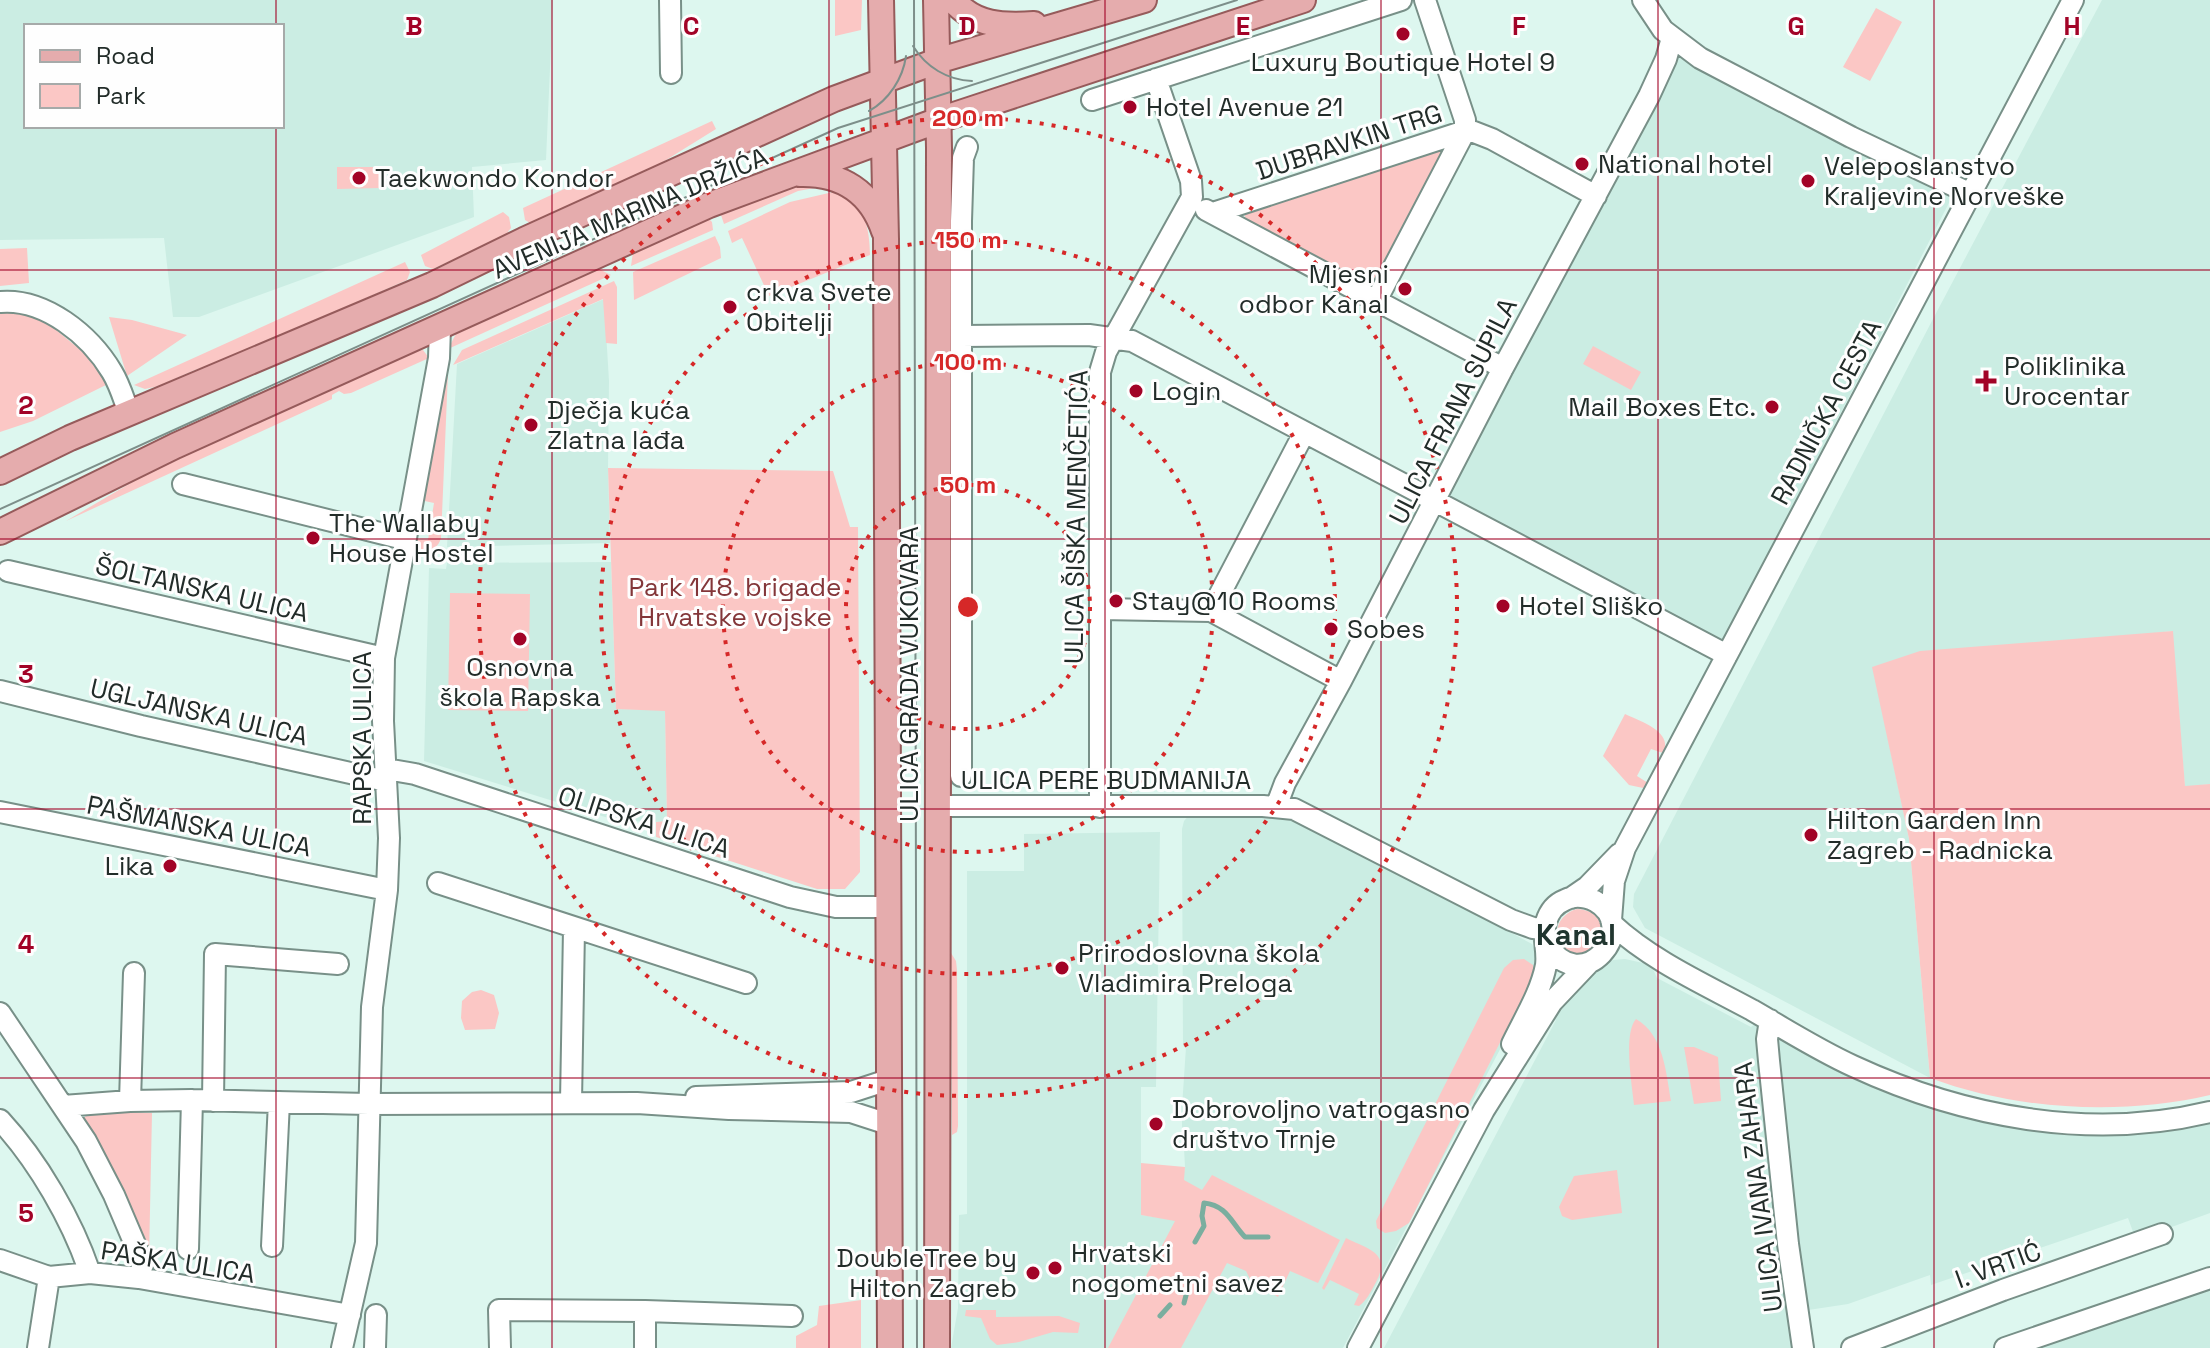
<svg xmlns="http://www.w3.org/2000/svg" width="2210" height="1348" font-family="'Space Grotesk',sans-serif">
<rect width="100%" height="100%" fill="#ddf7ef"/>
<path fill="#cbede3" fill-rule="evenodd" d="M0 0H553L546 160 472 167 474 217 199 317H173L164 238 0 240ZM26 26H282V126H26Z
M2102 0H2210V784L2185 787 2172 631 1873 667 1909 839 1930 1078 1645 928 1633 907 1634 894 1934 317Z
M1677 53 1766 104 1952 197 1724 640 1446 502Z
M604 299 609 381 608 468 610 543 447 547 457 364Z
M611 562 616 709 665 710 667 822 618 821 424 761 429 568 446 569 447 563Z
M1191 813 1294 815 1532 944 1539 956 1537 979 1343 1348H951L958 1308 959 1215 967 1214V871H1024V834L1160 832 1156 1087H1141V1215L1175 1220 1185 1167 1184 1148H1182V1107L1186 1047 1183 1046 1182 829 1184 821Z
M1625 959 1643 963 1653 969 1657 978 1751 1027 1756 1023 1956 1113 2210 1121V1213L2136 1240 2128 1218 1931 1285 1930 1275 1848 1304 1795 1312 1800 1348H1384L1556 1020 1546 1019 1568 991 1604 965 1613 960Z
M2210 1286V1348H2020Z"/>
<path fill="#fbc7c5" d="M835 0H862L861 30 835 36Z
M1876 8 1902 22 1870 81 1843 67Z
M712 121 716 129 650 170 541 220 530 223 525 220 523 208Z
M1438 147 1444 151 1440 161 1370 286 1256 226 1246 219 1243 211Z
M337 167H380V188L337 189Z
M802 182 826 186 798 191 724 224 721 215 729 210Z
M833 192C864 195 870 230 870 255L769 296 742 238 732 243 728 231 790 202Z
M503 212 509 217 511 228 504 237 433 269 425 266 421 255Z
M708 218 712 222 713 230 631 266 633 252Z
M715 236 720 247 721 258 634 300 633 272Z
M27 248 29 283 0 286V249Z
M405 262 410 272 407 280 239 355 195 370 159 386 145 389 134 385Z
M597 268 611 275 448 349 457 332Z
M614 281 617 287V344L606 343 603 299 453 365 462 350Z
M12 310 44 320 89 357 110 383 33 421 0 432V311Z
M109 317 132 320 187 335 127 376Z
M1593 346 1641 372 1631 390 1583 364Z
M423 350 429 358 351 393 344 394 339 391 332 395V399L66 521 146 474 414 351Z
M445 368 448 373 441 538C437 553 424 550 411 549L413 540H428L434 503 420 500Z
M608 468 833 471 850 527H858L860 872 845 889H817L656 837V822L667 821 665 711 616 709Z
M450 593 530 594 528 711 448 710Z
M2173 631 2185 786 2210 784V1095C2119 1116 2017 1110 1930 1078L1909 839 1872 667 1920 651Z
M1625 714C1640 721 1674 732 1663 753L1651 749 1637 776 1648 783 1643 788 1629 785 1603 756Z
M1577 909C1624 912 1592 974 1564 947 1549 932 1561 913 1577 909Z
M951 953 956 961 957 970 958 1126 957 1132 952 1135Z
M1524 959 1533 965 1534 975 1409 1223 1396 1231 1385 1233 1377 1228 1376 1221 1504 968 1513 960Z
M481 990 494 995 499 1013 495 1029 465 1030 461 1018 462 1001 472 992Z
M1636 1019C1664 1035 1666 1073 1671 1101L1634 1105C1632 1085 1623 1034 1636 1019Z
M1684 1047H1694L1718 1057 1721 1101 1694 1104Z
M120 1112 152 1113 149 1259 81 1120 90 1113Z
M1141 1163 1185 1167 1184 1180 1202 1190 1212 1175 1340 1240 1318 1283 1290 1271 1278 1297 1251 1281 1246 1271 1227 1263 1181 1348H1108L1175 1221 1141 1215Z
M1617 1170 1622 1213 1572 1220 1562 1216 1559 1207 1574 1176Z
M1346 1238C1370 1250 1392 1253 1375 1284 1370 1293 1367 1300 1359 1306L1354 1305 1359 1294 1330 1280 1324 1290 1322 1288Z
M861 1300V1348H796V1336L817 1325 819 1306Z
M966 1310H996V1317L1059 1316 1080 1323 1078 1333 1053 1332 1019 1342 997 1345 990 1339 981 1318 965 1316Z"/>
<g fill="none" stroke-linecap="round" stroke-linejoin="round">
<path stroke="#7aae9f" stroke-width="5" d="M1195 1242 1204 1226 1202 1216 1204 1203C1227 1205 1232 1224 1245 1237H1268
M1184 1303 1189 1284
M1160 1316 1170 1305"/>
<defs>
<path id="minor" d="M670 0 671 73
M1425 0 1465 120V131
M1643 0 1663 30 1700 58 1851 137 1971 194
M1092 100 1401 0
M1206 210 1503 368
M1213 213 1465 131 1474 132 1492 139 1596 196
M1377 299 1465 131
M0 302C45 298 90 335 112 372 120 385 124 400 129 413
M961 336 1089 335 1132 341 1727 655
M183 484 404 539
M8 571 384 658
M1100 609 1211 611 1341 681
M1211 611 1304 433
M0 691 141 726 386 781
M386 769 415 774 790 897 836 907H889
M961 776V221L963 158 967 147
M937 806H1263L1294 809 1511 920 1533 928 1544 929
M1100 807V372L1106 352 1192 197 1191 181 1156 79
M1276 807 1285 783 1341 681 1503 368 1649 96 1666 59 1672 38
M0 812 387 890
M438 883 746 983
M1571 898 1587 887 1619 854
M1611 920 1614 881 1625 848 2073 0
M1612 924C1652 961 1704 984 1752 1010 1785 1029 1818 1050 1853 1066 1963 1117 2090 1141 2210 1112
M0 1013 86 1141 114 1195 143 1263 139 1278
M1770 1020 1767 1039 1769 1061 1788 1244 1803 1348
M1512 1044C1524 1019 1541 992 1546 965 1548 950 1542 936 1546 922 1549 912 1555 904 1565 900 1574 895 1586 897 1595 901 1643 928 1581 1000 1547 944
M696 1097 851 1092 888 1080
M130 1101 134 973
M213 1101 215 954 338 964
M571 1102 574 929
M63 1106 130 1101 192 1100 369 1104 637 1103 729 1109 851 1112 888 1124
M0 1120C38 1161 72 1220 90 1273
M272 1246 279 1102
M188 1249 192 1100
M0 1260 49 1277 90 1273 139 1278 350 1315
M38 1348 49 1277
M342 1348 366 1243 372 1007 387 890 389 838 383 721 384 658 439 358 440 327
M375 1348 376 1315
M500 1348 499 1310 645 1311 792 1316
M645 1348V1311
M1358 1348 1484 1110 1552 1002 1589 963
M1852 1348 2003 1290 2162 1234
M2005 1348 2210 1278"/>
<path id="major" d="M881 0 886 239 890 1348
M936 0 939 148 937 1348
M953 0C975 26 1003 26 1034 24
M800 174C842 173 871 192 884 231
M0 472 70 438 432 285 524 240 834 99 937 61 1144 0
M0 532 175 446 709 205 939 120 1303 0"/>
</defs>
<use href="#minor" stroke="#789088" stroke-width="24"/>
<use href="#major" stroke="#965b5b" stroke-width="28"/>
<use href="#minor" stroke="#fff" stroke-width="20"/>
<use href="#major" stroke="#e5acad" stroke-width="24"/>
<path stroke="#7d8f8a" stroke-width="2" d="M914 0 917 1348
M913 46C926 67 947 80 972 81
M869 111C889 100 903 78 906 56
M0 509 838 128 1237 0"/>
</g>
<path fill="none" stroke="#a20327" stroke-width="2" stroke-opacity="0.55" d="M276 0V26M552 0V1348M829 0V1348M1105 0V1348M1381 0V1348M1658 0V1348M1934 0V1348M276 126V1348M0 270H2210M0 539H2210M0 809H2210M0 1078H2210"/>
<g fill="none" stroke="#d62828" stroke-width="4" stroke-dasharray="4 8">
<circle cx="968" cy="607" r="122"/>
<circle cx="968" cy="607" r="245"/>
<circle cx="968" cy="607" r="367"/>
<circle cx="968" cy="607" r="489"/>
</g>
<g fill="#a20327" stroke="#fefefe" stroke-width="3">
<circle cx="1403" cy="34" r="8"/>
<circle cx="1130" cy="107" r="8"/>
<circle cx="1582" cy="164" r="8"/>
<circle cx="359" cy="178" r="8"/>
<circle cx="1808" cy="181" r="8"/>
<circle cx="1405" cy="289" r="8"/>
<circle cx="730" cy="307" r="8"/>
<path d="M1982 369h8v8h8v8h-8v8h-8v-8h-8v-8h8z"/>
<circle cx="1136" cy="391" r="8"/>
<circle cx="1772" cy="407" r="8"/>
<circle cx="531" cy="425" r="8"/>
<circle cx="313" cy="538" r="8"/>
<circle cx="1116" cy="601" r="8"/>
<circle cx="1503" cy="606" r="8"/>
<circle cx="1331" cy="629" r="8"/>
<circle cx="520" cy="639" r="8"/>
<circle cx="1811" cy="835" r="8"/>
<circle cx="170" cy="866" r="8"/>
<circle cx="1062" cy="968" r="8"/>
<circle cx="1156" cy="1124" r="8"/>
<circle cx="1055" cy="1268" r="8"/>
<circle cx="1033" cy="1273" r="8"/>
</g>
<g text-anchor="middle" dominant-baseline="central" stroke-width="6" stroke-linejoin="round" paint-order="stroke">
<g font-size="26" fill="#222c29" stroke="#fefefe" text-anchor="start">
<text x="1403" y="62" text-anchor="middle">Luxury Boutique Hotel 9</text>
<text x="1146" y="107">Hotel Avenue 21</text>
<text x="1598" y="164">National hotel</text>
<text x="1824" y="166">Veleposlanstvo<tspan x="1824" dy="30">Kraljevine Norveške</tspan></text>
<text x="375" y="178">Taekwondo Kondor</text>
<text x="1389" y="274" text-anchor="end">Mjesni<tspan x="1389" dy="30">odbor Kanal</tspan></text>
<text x="746" y="292">crkva Svete<tspan x="746" dy="30">Obitelji</tspan></text>
<text x="2004" y="366">Poliklinika<tspan x="2004" dy="30">Urocentar</tspan></text>
<text x="1152" y="391">Login</text>
<text x="1756" y="407" text-anchor="end">Mail Boxes Etc.</text>
<text x="547" y="410">Dječja kuća<tspan x="547" dy="30">Zlatna lađa</tspan></text>
<text x="329" y="523">The Wallaby<tspan x="329" dy="30">House Hostel</tspan></text>
<text x="1132" y="601">Stay@10 Rooms</text>
<text x="1519" y="606">Hotel Sliško</text>
<text x="1347" y="629">Sobes</text>
<text x="520" y="667" text-anchor="middle">Osnovna<tspan x="520" dy="30">škola Rapska</tspan></text>
<text x="1827" y="820">Hilton Garden Inn<tspan x="1827" dy="30">Zagreb - Radnicka</tspan></text>
<text x="154" y="866" text-anchor="end">Lika</text>
<text x="1078" y="953">Prirodoslovna škola<tspan x="1078" dy="30">Vladimira Preloga</tspan></text>
<text x="1172" y="1109">Dobrovoljno vatrogasno<tspan x="1172" dy="30">društvo Trnje</tspan></text>
<text x="1071" y="1253">Hrvatski<tspan x="1071" dy="30">nogometni savez</tspan></text>
<text x="1017" y="1258" text-anchor="end">DoubleTree by<tspan x="1017" dy="30">Hilton Zagreb</tspan></text>
</g>
<g font-size="26" fill="#222c29" stroke="#fefefe">
<text transform="translate(1349 142) rotate(-18)">DUBRAVKIN TRG</text>
<text transform="translate(630 213) rotate(-23)">AVENIJA MARINA DRŽIĆA</text>
<text transform="translate(1453 411) rotate(-63)">ULICA FRANA SUPILA</text>
<text transform="translate(1826 412) rotate(-62)">RADNIČKA CESTA</text>
<text transform="translate(1076 517) rotate(-89)">ULICA ŠIŠKA MENČETIĆA</text>
<text transform="translate(202 589) rotate(13)">ŠOLTANSKA ULICA</text>
<text transform="translate(909 674) rotate(-90)">ULICA GRADA VUKOVARA</text>
<text transform="translate(199 712) rotate(13)">UGLJANSKA ULICA</text>
<text transform="translate(362 738) rotate(-90)">RAPSKA ULICA</text>
<text x="1106" y="780">ULICA PERE BUDMANIJA</text>
<text transform="translate(644 822) rotate(18)">OLIPSKA ULICA</text>
<text transform="translate(199 826) rotate(11)">PAŠMANSKA ULICA</text>
<text transform="translate(1758 1187) rotate(-97)">ULICA IVANA ZAHARA</text>
<text transform="translate(178 1262) rotate(9)">PAŠKA ULICA</text>
<text transform="translate(1998 1265) rotate(-20)">I. VRTIĆ</text>
</g>
<g font-size="26" fill="#833639" stroke="#fefefe">
<text x="735" y="587">Park 148. brigade<tspan x="735" dy="30">Hrvatske vojske</tspan></text>
</g>
<g font-size="30" font-weight="bold" fill="#20352f" stroke="#fefefe">
<text x="1576" y="934">Kanal</text>
</g>
</g>
<g font-size="26" text-anchor="middle" font-weight="bold" fill="#a20327" stroke="#fefefe" stroke-width="6" stroke-linejoin="round" paint-order="stroke">
<text x="414" y="35">B</text>
<text x="691" y="35">C</text>
<text x="967" y="35">D</text>
<text x="1243" y="35">E</text>
<text x="1519" y="35">F</text>
<text x="1796" y="35">G</text>
<text x="2072" y="35">H</text>
<text x="26" y="414">2</text>
<text x="26" y="683">3</text>
<text x="26" y="953">4</text>
<text x="26" y="1222">5</text>
</g>
<circle cx="968" cy="607" r="12" fill="#d62828" stroke="#fefefe" stroke-width="4"/>
<g font-size="24" text-anchor="middle" font-weight="bold" fill="#d62828" stroke="#fefefe" stroke-width="6" stroke-linejoin="round" paint-order="stroke">
<text x="968" y="126">200 m</text>
<text x="968" y="248">150 m</text>
<text x="968" y="370">100 m</text>
<text x="968" y="493">50 m</text>
</g>
<rect x="24" y="24" width="260" height="104" fill="#fefefe" stroke="#a6aaa9" stroke-width="2"/>
<rect x="40" y="50" width="40" height="12" fill="#e5acad" stroke="#a6aaa9" stroke-width="2"/>
<text x="96" y="64" font-size="24" fill="#222c29">Road</text>
<rect x="40" y="84" width="40" height="24" fill="#fbc7c5" stroke="#a6aaa9" stroke-width="2"/>
<text x="96" y="104" font-size="24" fill="#222c29">Park</text>
</svg>
